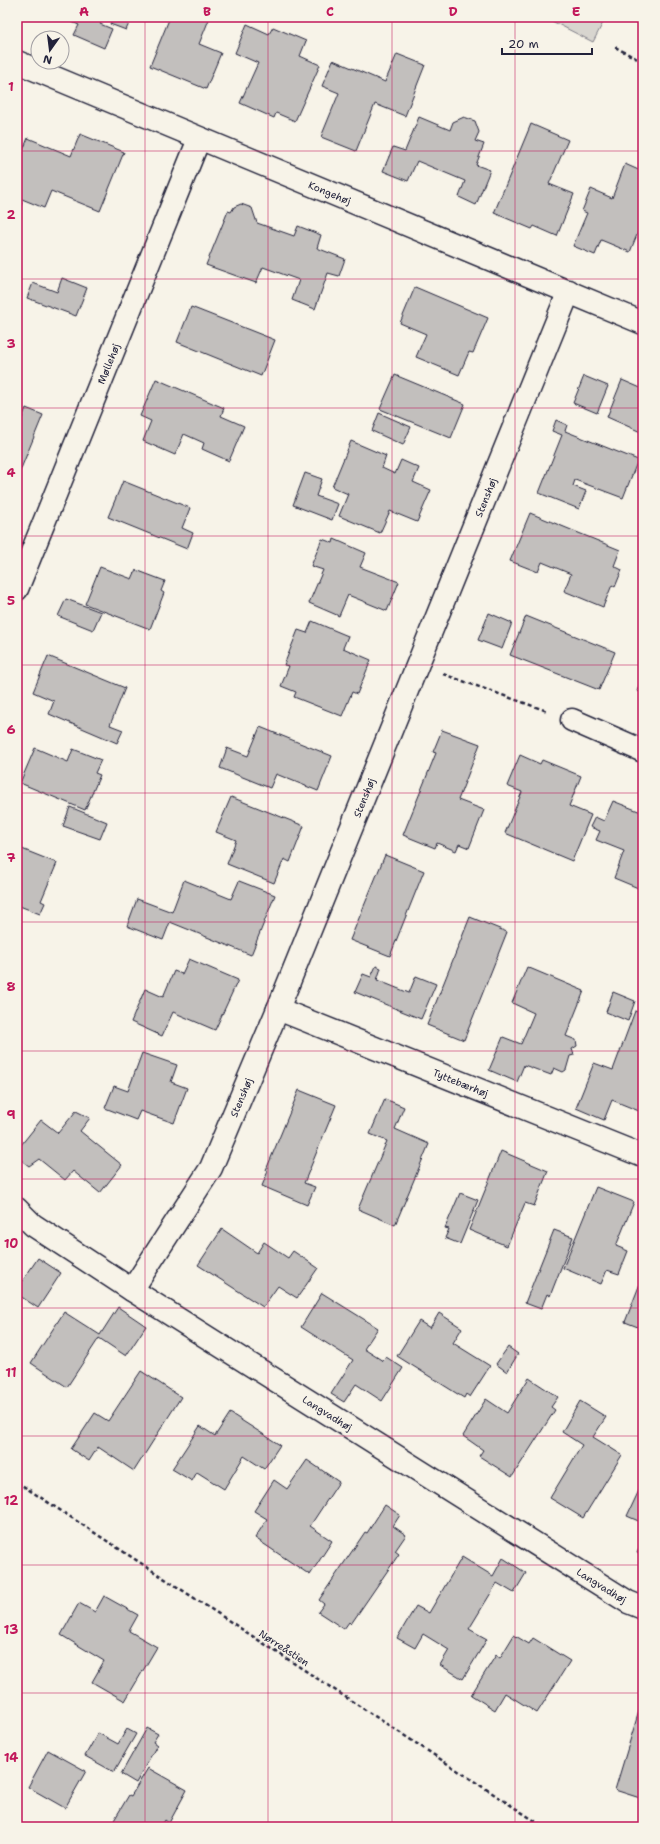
<svg xmlns="http://www.w3.org/2000/svg" width="660" height="1844" font-family="'Shantell Sans',sans-serif">
<rect width="100%" height="100%" fill="#f7f3e8"/>
<filter id="ink" filterUnits="userSpaceOnUse"><feTurbulence type="fractalNoise" baseFrequency=".025" numOctaves="2"/><feDisplacementMap in="SourceGraphic" scale="8" xChannelSelector="R" yChannelSelector="G"/><feConvolveMatrix kernelMatrix="1 2 1 2 8 2 1 2 1" color-interpolation-filters="sRGB"/></filter>
<g filter="url(#ink)">
<path fill="#d8d5cf" stroke="#7d7c85" d="M544 17H606L593 42Z"/>
<path fill="#c2bfbd" stroke="#22223b" d="M60 17H104L100 24 112 29 104 48 74 35 79 25Z
M113 17H132L126 30 110 24Z
M170 17H210L199 44 221 53 206 89 150 66Z
M247 24 269 34 273 27 306 41 300 56 320 65 295 121 276 113 274 118 240 103 258 63 235 53Z
M397 54 425 65 405 116 375 104 356 151 321 137 339 93 322 86 333 60 385 82Z
M419 117 450 130 453 122 464 117 475 121 479 132 475 141 484 144 476 165 490 170 476 205 459 197 465 181 417 161 408 181 383 171 393 147 405 151Z
M531 124 568 140 549 184 574 194 557 236 534 226 532 229 494 213Z
M80 134 124 152 100 211 51 191 44 208 17 197V164L28 138 71 156Z
M625 164 643 172V220L630 252 601 240 595 255 573 246 587 213 582 211 591 189 612 198Z
M17 201 22 203 17 214 21 216 17 227Z
M241 204 252 208 257 223 294 236 298 226 321 235 317 248 345 259 339 276 328 273 315 309 292 300 299 280 263 267 256 283 206 265 228 211 231 212 234 207Z
M62 278 87 288 76 316 27 298 33 283 57 292Z
M415 287 488 318 473 353 469 352 459 375 416 357 426 334 400 323Z
M191 307 275 340 261 376 177 342Z
M395 375 465 404 451 438 380 409Z
M584 376 608 386 597 413 573 403Z
M156 379 224 408 221 416 244 426 229 461 202 449 204 443 184 434 175 455 143 441 151 421 140 416Z
M622 380 643 389V433L607 417Z
M26 408 43 415 20 471 17 470V422L20 423Z
M379 413 411 427 403 445 372 431Z
M556 420 567 425 565 431 638 460 623 498 575 480 573 486 586 491 579 509 539 493 562 435 552 431Z
M351 441 386 456 382 468 395 474 401 460 419 468 413 482 431 490 417 522 390 511 380 533 339 516 348 494 332 487Z
M305 473 322 479 316 496 338 504 332 520 293 505Z
M123 481 190 508 182 528 193 533 187 549 108 517Z
M530 513 620 550 614 566 622 570 615 587 612 585 603 607 564 591 571 574 542 562 538 572 510 561Z
M322 539 333 543 334 539 366 553 360 567 399 582 387 611 348 595 339 616 309 603 323 570 311 566Z
M100 567 132 579 136 570 165 581 161 591 164 593 150 629 85 604Z
M66 599 101 612 93 630 58 616Z
M489 613 512 623 502 649 478 640Z
M526 616 615 652 599 690 510 655Z
M312 621 348 636 343 648 371 660 357 694 352 692 342 716 294 697 296 692 281 686 289 666 284 665 298 630 307 633Z
M48 656 125 688 110 725 123 730 117 743 49 714 54 701 33 692Z
M643 676V693L637 691Z
M260 727 332 756 318 791 276 774 270 788 220 768 227 748 248 756Z
M442 730 480 744 458 800 484 810 469 848 459 844 456 851 437 843 435 848 403 835 436 753 433 752Z
M35 748 68 762 73 749 101 760 95 773 100 775 85 810 20 783Z
M520 755 540 764 542 760 581 776 569 806 591 815 572 861 505 833 522 792 507 786Z
M231 797 304 826 290 862 284 859 274 883 227 864 236 840 216 832Z
M613 801 641 812 643 805V890L614 878 624 851 596 840 600 831 590 827 595 817 604 821Z
M70 807 107 822 100 839 63 826Z
M17 847 57 863 41 901 45 903 40 914 17 905Z
M385 855 424 871 390 956 350 940Z
M184 880 231 899 239 881 275 895 251 955 170 922 163 940 127 926 137 899 172 912Z
M470 917 507 932 464 1040 427 1025Z
M189 959 238 980 215 1030 173 1012 162 1036 131 1022 145 989 163 997 174 971 182 974Z
M376 966 381 968 377 980 409 993 416 976 436 984 421 1019 355 992 363 974 371 977Z
M527 967 584 991 566 1036 576 1040 577 1046 572 1049 574 1055 570 1056 566 1070 563 1072 554 1068 551 1075 524 1065 517 1082 489 1070 503 1037 521 1044 534 1013 512 1003Z
M613 992 635 1001 628 1021 606 1012Z
M635 1011 643 1014V1101L639 1111 612 1100 604 1120 576 1108 594 1063 613 1070Z
M142 1053 177 1065 171 1082 187 1088 174 1123 140 1111 136 1120 105 1108 114 1086 128 1091Z
M299 1090 336 1105 304 1183 315 1187 307 1205 262 1186 268 1171 266 1170Z
M385 1099 404 1107 395 1129 429 1144 395 1225 358 1209 387 1141 370 1134Z
M76 1111 90 1118 80 1131 122 1165 100 1193 73 1171 65 1180 39 1159 29 1166 17 1157V1150L41 1120 58 1133Z
M501 1151 548 1171 534 1206 525 1203 507 1246 469 1230Z
M596 1187 634 1202 616 1246 628 1251 619 1274 607 1270 601 1284 563 1268Z
M460 1193 478 1200 460 1244 445 1238 449 1229 445 1228Z
M222 1229 257 1253 264 1242 288 1258 293 1251 318 1268 297 1298 278 1286 263 1307 198 1265Z
M554 1230 573 1237 550 1296 547 1294 541 1309 525 1303Z
M38 1258 61 1273 38 1308 17 1294V1289Z
M643 1276V1329L625 1322Z
M322 1293 378 1328 364 1349 383 1361 386 1357 403 1368 382 1401 356 1384 344 1402 331 1394 353 1360 301 1327Z
M118 1307 146 1326 126 1356 99 1338 67 1387 31 1363 64 1312 100 1335Z
M439 1313 462 1328 453 1343 490 1366 470 1397 466 1394 464 1398 397 1356 419 1321 430 1328Z
M508 1347 518 1354 507 1372 496 1364Z
M141 1371 181 1397 134 1471 98 1447 89 1461 71 1449 95 1413 108 1421Z
M529 1378 558 1397 551 1407 555 1410 512 1477 479 1456 483 1450 463 1436 486 1399 507 1413Z
M580 1401 606 1417 593 1437 622 1455 583 1518 550 1498 582 1445 562 1432Z
M230 1413 280 1445 264 1469 244 1456 224 1489 197 1472 192 1481 172 1469 200 1426 215 1436Z
M307 1460 339 1482 310 1526 332 1541 310 1575 255 1538 267 1519 254 1511 274 1480 287 1489Z
M642 1484H643V1523L627 1516Z
M385 1505 400 1515 393 1526 406 1535 395 1551 399 1554 351 1624 349 1622 344 1629 318 1612 324 1604 319 1600 365 1532 367 1533Z
M643 1540V1556L637 1553Z
M462 1557 493 1576 503 1558 526 1573 514 1593 497 1583 469 1629 487 1639 463 1679 440 1665 449 1650 423 1634 415 1648 397 1638 416 1606 429 1613Z
M104 1596 138 1615 129 1631 157 1647 125 1701 92 1682 104 1661 61 1635 79 1603 95 1612Z
M514 1635 529 1644 533 1638 570 1661 537 1713 505 1693 495 1710 471 1695 496 1655 500 1658Z
M639 1711 643 1712V1799L615 1790Z
M147 1728 158 1734 153 1742 157 1745 136 1783 121 1774Z
M127 1729 136 1734 114 1772 85 1756 98 1733 118 1744Z
M48 1750 86 1771 65 1808 28 1787Z
M148 1768 187 1790 169 1823 165 1820 161 1827H110L129 1795 131 1796Z"/>
<g fill="none" stroke-linecap="round" stroke-linejoin="round">
<defs>
<g id="minor">
<path id="s1" d="M17 62 643 323"/>
<path id="s2" d="M17 589 199 139"/>
<path d="M572 720 643 751"/>
<path id="s3" d="M278 1009 643 1156"/>
<path id="s4" d="M17 1209 33 1225 132 1290 628 1602 643 1608"/>
<path id="s5" d="M132 1290 211 1168 278 1009 569 291"/>
</g>
</defs>
<use href="#minor" stroke="#22223b" stroke-width="25"/>
<path stroke="#22223b" stroke-width="2.5" stroke-dasharray="4 3" stroke-linecap="butt" d="M615 47 643 62
M443 674 547 711
M17 1482 544 1827"/>
<use href="#minor" stroke="#f7f3e8" stroke-width="22"/>
</g>
</g>
<path fill="none" stroke="#c2185b" stroke-width="1" stroke-opacity="0.55" d="M145 17V1827M268 17V1827M392 17V1827M515 17V1827M17 151H643M17 279H643M17 408H643M17 536H643M17 665H643M17 793H643M17 922H643M17 1051H643M17 1179H643M17 1308H643M17 1436H643M17 1565H643M17 1693H643"/>
<g text-anchor="middle" dominant-baseline="central" stroke-width="3" stroke-linejoin="round" paint-order="stroke">
<g font-size="10" fill="#22223b" stroke="#f7f3e8">
<text stroke="none"><textPath href="#s1" startOffset="339">Kongehøj</textPath></text>
<text stroke="none"><textPath href="#s2" startOffset="243">Møllehøj</textPath></text>
<text stroke="none"><textPath href="#s5" startOffset="870">Stenshøj</textPath></text>
<text stroke="none"><textPath href="#s5" startOffset="546">Stenshøj</textPath></text>
<text stroke="none"><textPath href="#s3" startOffset="197">Tyttebærhøj</textPath></text>
<text stroke="none"><textPath href="#s5" startOffset="222">Stenshøj</textPath></text>
<text stroke="none"><textPath href="#s4" startOffset="372">Langvadhøj</textPath></text>
<text stroke="none"><textPath href="#s4" startOffset="696">Langvadhøj</textPath></text>
<text transform="translate(284 1648) rotate(33)">Nørreåstien</text>
</g>
</g>
<rect width="660" height="1844" fill="none" stroke="#f7f3e8" stroke-width="44"/>
<g transform="translate(50 50) rotate(194)"><circle r="19" fill="#f7f3e8" stroke="#a29fa3"/>
<path d="M0-3L7 15L0 10L-7 15Z" fill="#22223b"/>
<text y="-6" font-size="11" font-weight="bold" text-anchor="middle" fill="#22223b">N</text>
</g>
<path d="M502 48v6h90v-6" fill="none" stroke="#22223b" stroke-width="2"/>
<text x="508" y="48" font-size="12" fill="#22223b" stroke="#f7f3e8" stroke-width="3" paint-order="stroke">20 m</text>
<rect x="22" y="22" width="616" height="1800" fill="none" stroke="#c2185b" stroke-width="1.5"/>
<g font-size="13" text-anchor="middle" font-weight="bold" fill="#c2185b">
<text x="84" y="16">A</text>
<text x="207" y="16">B</text>
<text x="330" y="16">C</text>
<text x="453" y="16">D</text>
<text x="576" y="16">E</text>
<text x="11" y="91">1</text>
<text x="11" y="219">2</text>
<text x="11" y="348">3</text>
<text x="11" y="477">4</text>
<text x="11" y="605">5</text>
<text x="11" y="734">6</text>
<text x="11" y="862">7</text>
<text x="11" y="991">8</text>
<text x="11" y="1119">9</text>
<text x="11" y="1248">10</text>
<text x="11" y="1377">11</text>
<text x="11" y="1505">12</text>
<text x="11" y="1634">13</text>
<text x="11" y="1762">14</text>
</g>
</svg>
